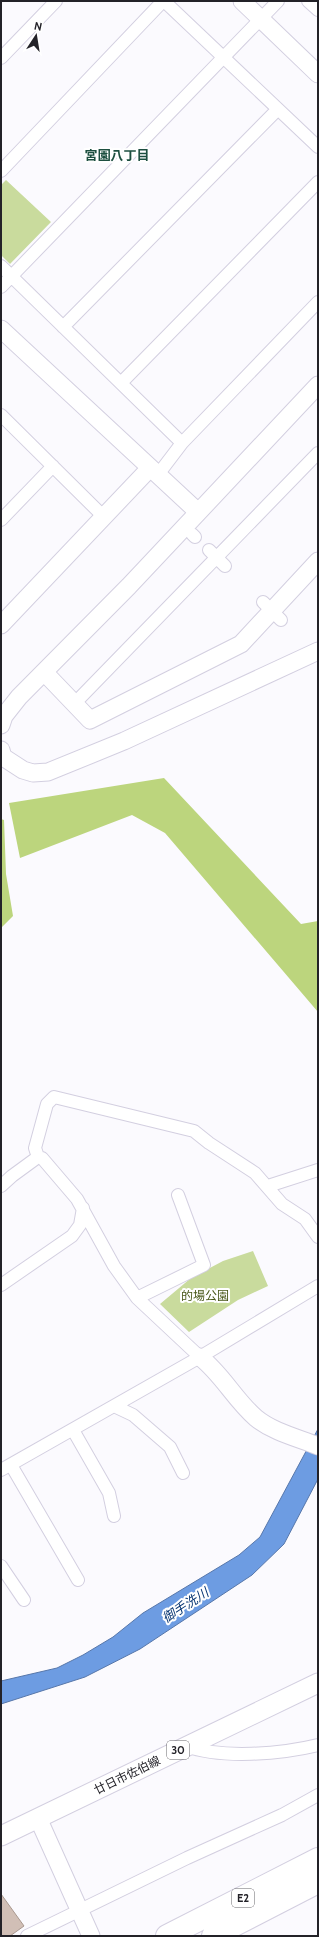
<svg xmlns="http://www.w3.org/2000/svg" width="319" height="1937" font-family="Cabin,'Noto Sans JP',sans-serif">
<rect width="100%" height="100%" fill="#fbfafe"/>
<path fill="#c9db9d" d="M6 180 51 222 10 264 1 255V185Z
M253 1251 268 1286 238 1300 189 1332 160 1304 191 1278 223 1261Z"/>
<path fill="#bcd57d" d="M164 778 301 924 318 921V1012L165 833 132 815 20 858 9 803Z
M1 819 4 820 6 874 13 916 1 928Z"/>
<path fill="#6d9ce2" stroke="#5777aa" d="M318 1429V1479L284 1544 252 1575 140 1649 85 1677 1 1704V1681L57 1668 83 1655 113 1637 143 1613 239 1555 260 1537Z"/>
<path fill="#d1bfb6" stroke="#a9988f" d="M1 1894 24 1926 10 1936H1Z"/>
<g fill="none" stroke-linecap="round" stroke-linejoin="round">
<defs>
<path id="street" d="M164 1 318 147
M308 1 318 10
M1 58 56 1
M1 171 163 1
M1 266 182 443
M1 287 278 1
M63 327 278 109
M121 383 318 182
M1 415 104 517
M163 468 182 443 318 302
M1 520 53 466
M192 534 195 537
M209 550 225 566
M263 602 281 620
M74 704 318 453
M38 1157 35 1148 47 1104 54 1097 194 1131 209 1143 255 1173 282 1204 305 1219 318 1237
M1 1186 12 1176 38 1157 42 1158 77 1199 114 1266 137 1298 200 1357
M268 1186 318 1170
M1 1285 72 1236 80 1225 83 1208
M137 1298 204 1265 178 1195
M114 1406 133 1415 170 1447 183 1473
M73 1430 109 1493 114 1516
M11 1465 78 1580
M1 1470 200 1357 318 1286
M1 1566 24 1600
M186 1746C222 1759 281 1754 318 1745
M27 1936 187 1858 282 1815 318 1795"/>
<path id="secondary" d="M242 1 318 74
M1 329 198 512
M1 625 150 468
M44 672 90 720 241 644 318 561
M1 725 4 716 19 697 129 586 318 385
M1 750 3 757 23 770 33 773 48 772 124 741 318 651
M200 1357C222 1374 235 1400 256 1418 273 1432 298 1438 318 1446
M38 1818 91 1936"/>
<path id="primary" d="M1 1836 318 1683"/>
<path id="highway" d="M167 1936 318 1859
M213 1936 318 1882"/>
</defs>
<use href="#street" stroke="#d3cfe0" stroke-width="14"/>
<use href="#secondary" stroke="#d3cfe0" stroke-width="19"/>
<use href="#primary" stroke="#d3cfe0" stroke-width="21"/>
<use href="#highway" stroke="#d3cfe0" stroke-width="24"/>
<use href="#street" stroke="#fff" stroke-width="12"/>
<use href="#secondary" stroke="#fff" stroke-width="17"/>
<use href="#primary" stroke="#fff" stroke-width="19"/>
<use href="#highway" stroke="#fff" stroke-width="22"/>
</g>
<g text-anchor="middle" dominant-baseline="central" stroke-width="4" stroke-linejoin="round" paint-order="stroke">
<g fill="#fff" stroke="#656468" stroke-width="1">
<rect x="167" y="1741" width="22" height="18" rx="3"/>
<rect x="232" y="1889" width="22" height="18" rx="3"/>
</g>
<g font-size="11" font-weight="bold" fill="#232228">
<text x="178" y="1750">30</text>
<text x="243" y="1898">E2</text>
</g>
<g font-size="12" fill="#485718" stroke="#fff">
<text x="205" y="1295">的場公園</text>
</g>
<g font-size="12" fill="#232228" stroke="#fff">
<text transform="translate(127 1775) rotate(-26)">廿日市佐伯線</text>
</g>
<g font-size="13" font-weight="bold" fill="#1d4f40" stroke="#fff">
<text x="117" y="155">宮園八丁目</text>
</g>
<g font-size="13" font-style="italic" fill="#063472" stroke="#fff">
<text transform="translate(185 1605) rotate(-33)">御手洗川</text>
</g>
</g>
<rect width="319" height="1937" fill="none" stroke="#232228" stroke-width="4"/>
<g transform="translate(36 36) rotate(12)" stroke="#ffffff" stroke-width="3" paint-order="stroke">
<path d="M0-3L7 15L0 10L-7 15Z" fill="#232228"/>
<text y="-6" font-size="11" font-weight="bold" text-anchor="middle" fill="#232228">N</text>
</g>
</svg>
